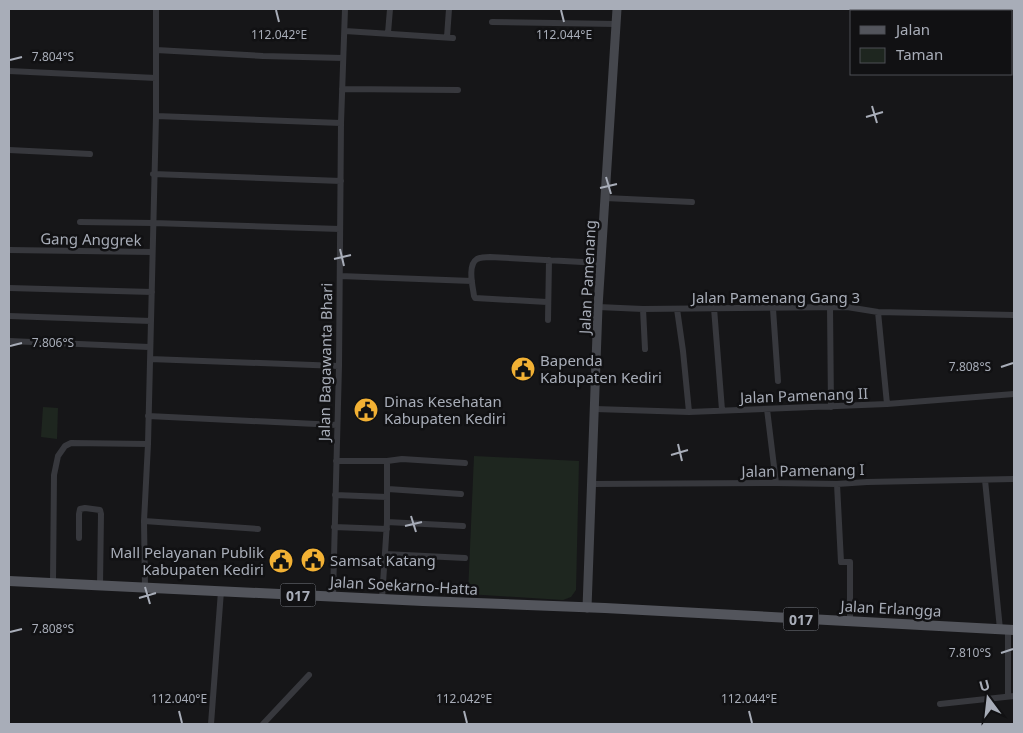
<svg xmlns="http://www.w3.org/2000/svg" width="1023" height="733" font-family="'Noto Sans',sans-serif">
<rect width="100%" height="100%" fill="#161618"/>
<path fill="#1e261f" d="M43 407 58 408 57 439 41 437Z
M474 456 579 461 576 590 571 597 563 600 468 594Z"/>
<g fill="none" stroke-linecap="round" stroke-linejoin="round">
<path stroke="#37383d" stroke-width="6" d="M492 22 616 24
M345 31 453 38
M388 33 390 9
M447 37 449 9
M156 50 263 56 343 58
M9 71 156 78
M342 89 458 90
M156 116 341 123
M9 150 90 154
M153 174 341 181
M605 198 692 202
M80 222 153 223 340 229
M9 250 152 252
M340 276 472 281
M9 288 152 292
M547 302 475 298 474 296C473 287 467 265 477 259 481 257 486 257 490 257L601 263
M598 307 643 309 847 307 878 312 1014 315
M830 307 831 407
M714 308 722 410
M643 309 645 349
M677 309 683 351 689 412
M773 309 778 381
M878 312 887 404
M9 316 151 321
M548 320 549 260
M9 341 149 347
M150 359 339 366
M595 409 689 412 887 404 1014 394
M767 409 776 483
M148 416 337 425
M336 461H387L402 459 465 463
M985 480 1000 629
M592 484 776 483 837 484 867 482 1014 479
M837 484 841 562H850V621
M388 489 461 494
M335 495 387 497
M144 521 258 529
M387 522 463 526
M334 527 387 529
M79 538V514L80 509 85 508 100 510 101 514 100 585
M385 554 465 558
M53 582 54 475 58 456 65 446 71 443 148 444
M145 587 144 521 148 444 156 116V9
M333 596 339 366 341 123 345 9
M382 599 387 522V461
M1008 696V629
M940 704 1014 696
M211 724 221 591
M263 724 309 675"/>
<path stroke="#45474d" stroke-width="9" d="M587 608 598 307 617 9"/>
<path stroke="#53555c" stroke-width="10" d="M9 581 423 601 605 608 1014 630"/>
</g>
<path fill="none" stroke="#a8adb8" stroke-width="2" d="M276 10 279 22M561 10 564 22M10 60 22 57M872 106 877 123M866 117 883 112M606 177 611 194M600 188 617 184M340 249 344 266M334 259 351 255M10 346 22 343M1001 367 1013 363M678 444 682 461M671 455 688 450M411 516 416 532M405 526 422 522M145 587 150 604M139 598 156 593M10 632 22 629M1001 653 1013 649M179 711 182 723M464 711 467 723M749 711 752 723"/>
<defs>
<symbol id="civic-disc" viewBox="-11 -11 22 22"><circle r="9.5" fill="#f2b134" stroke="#111113"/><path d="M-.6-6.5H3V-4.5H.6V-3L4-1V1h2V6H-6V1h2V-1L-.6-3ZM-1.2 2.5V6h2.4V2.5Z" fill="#111"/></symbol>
</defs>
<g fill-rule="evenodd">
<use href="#civic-disc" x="509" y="355" width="28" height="28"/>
<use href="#civic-disc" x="352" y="396" width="28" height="28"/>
<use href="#civic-disc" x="299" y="546" width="28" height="28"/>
<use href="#civic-disc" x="267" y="547" width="28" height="28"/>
</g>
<g text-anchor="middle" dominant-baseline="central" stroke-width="5" stroke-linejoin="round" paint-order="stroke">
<g fill="#111113" stroke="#7b7e86" stroke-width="1">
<rect x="280.5" y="583.5" width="35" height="23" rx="4"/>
<rect x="783.5" y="607.5" width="35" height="23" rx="4"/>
</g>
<g font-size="14" font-weight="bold" fill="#a8adb8">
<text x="298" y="595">017</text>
<text x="801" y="619">017</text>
</g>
<g font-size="15" fill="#a8adb8" stroke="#111113">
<text transform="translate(91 239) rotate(1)">Gang Anggrek</text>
<text transform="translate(587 277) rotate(-87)">Jalan Pamenang</text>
<text x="776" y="297">Jalan Pamenang Gang 3</text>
<text transform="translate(325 362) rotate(-89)">Jalan Bagawanta Bhari</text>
<text transform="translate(804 395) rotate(-2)">Jalan Pamenang II</text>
<text transform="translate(803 470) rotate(-1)">Jalan Pamenang I</text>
<text transform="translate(404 585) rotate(3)">Jalan Soekarno-Hatta</text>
<text transform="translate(891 608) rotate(3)">Jalan Erlangga</text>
</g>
<g font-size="15" fill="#a8adb8" stroke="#111113" text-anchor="start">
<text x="540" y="360">Bapenda<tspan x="540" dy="17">Kabupaten Kediri</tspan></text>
<text x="384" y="401">Dinas Kesehatan<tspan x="384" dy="17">Kabupaten Kediri</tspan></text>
<text x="264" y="552" text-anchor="end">Mall Pelayanan Publik<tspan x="264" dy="17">Kabupaten Kediri</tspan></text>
<text x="330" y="560">Samsat Katang</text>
</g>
</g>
<g font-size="12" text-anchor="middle" fill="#a8adb8" stroke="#111113" stroke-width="5" stroke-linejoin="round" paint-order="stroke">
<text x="279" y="39">112.042°E</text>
<text x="564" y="39">112.044°E</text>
<text x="53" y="61">7.804°S</text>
<text x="53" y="347">7.806°S</text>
<text x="970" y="371">7.808°S</text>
<text x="53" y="633">7.808°S</text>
<text x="970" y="657">7.810°S</text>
<text x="179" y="703">112.040°E</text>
<text x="464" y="703">112.042°E</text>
<text x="749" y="703">112.044°E</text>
</g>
<rect width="1023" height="733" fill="none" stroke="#a8adb8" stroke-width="20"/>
<rect x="850" y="10" width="162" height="65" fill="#111113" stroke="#4d4f55"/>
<rect x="860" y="26" width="25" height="8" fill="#53555c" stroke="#4d4f55"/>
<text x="896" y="35" font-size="15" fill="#a8adb8">Jalan</text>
<rect x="860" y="48" width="25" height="15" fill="#1e261f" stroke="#4d4f55"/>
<text x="896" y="60" font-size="15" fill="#a8adb8">Taman</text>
<g transform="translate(988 698) rotate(345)" stroke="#111113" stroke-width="4" paint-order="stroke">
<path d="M0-4L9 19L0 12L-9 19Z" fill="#a8adb8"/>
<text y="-8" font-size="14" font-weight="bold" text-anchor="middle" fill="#a8adb8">U</text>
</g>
</svg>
